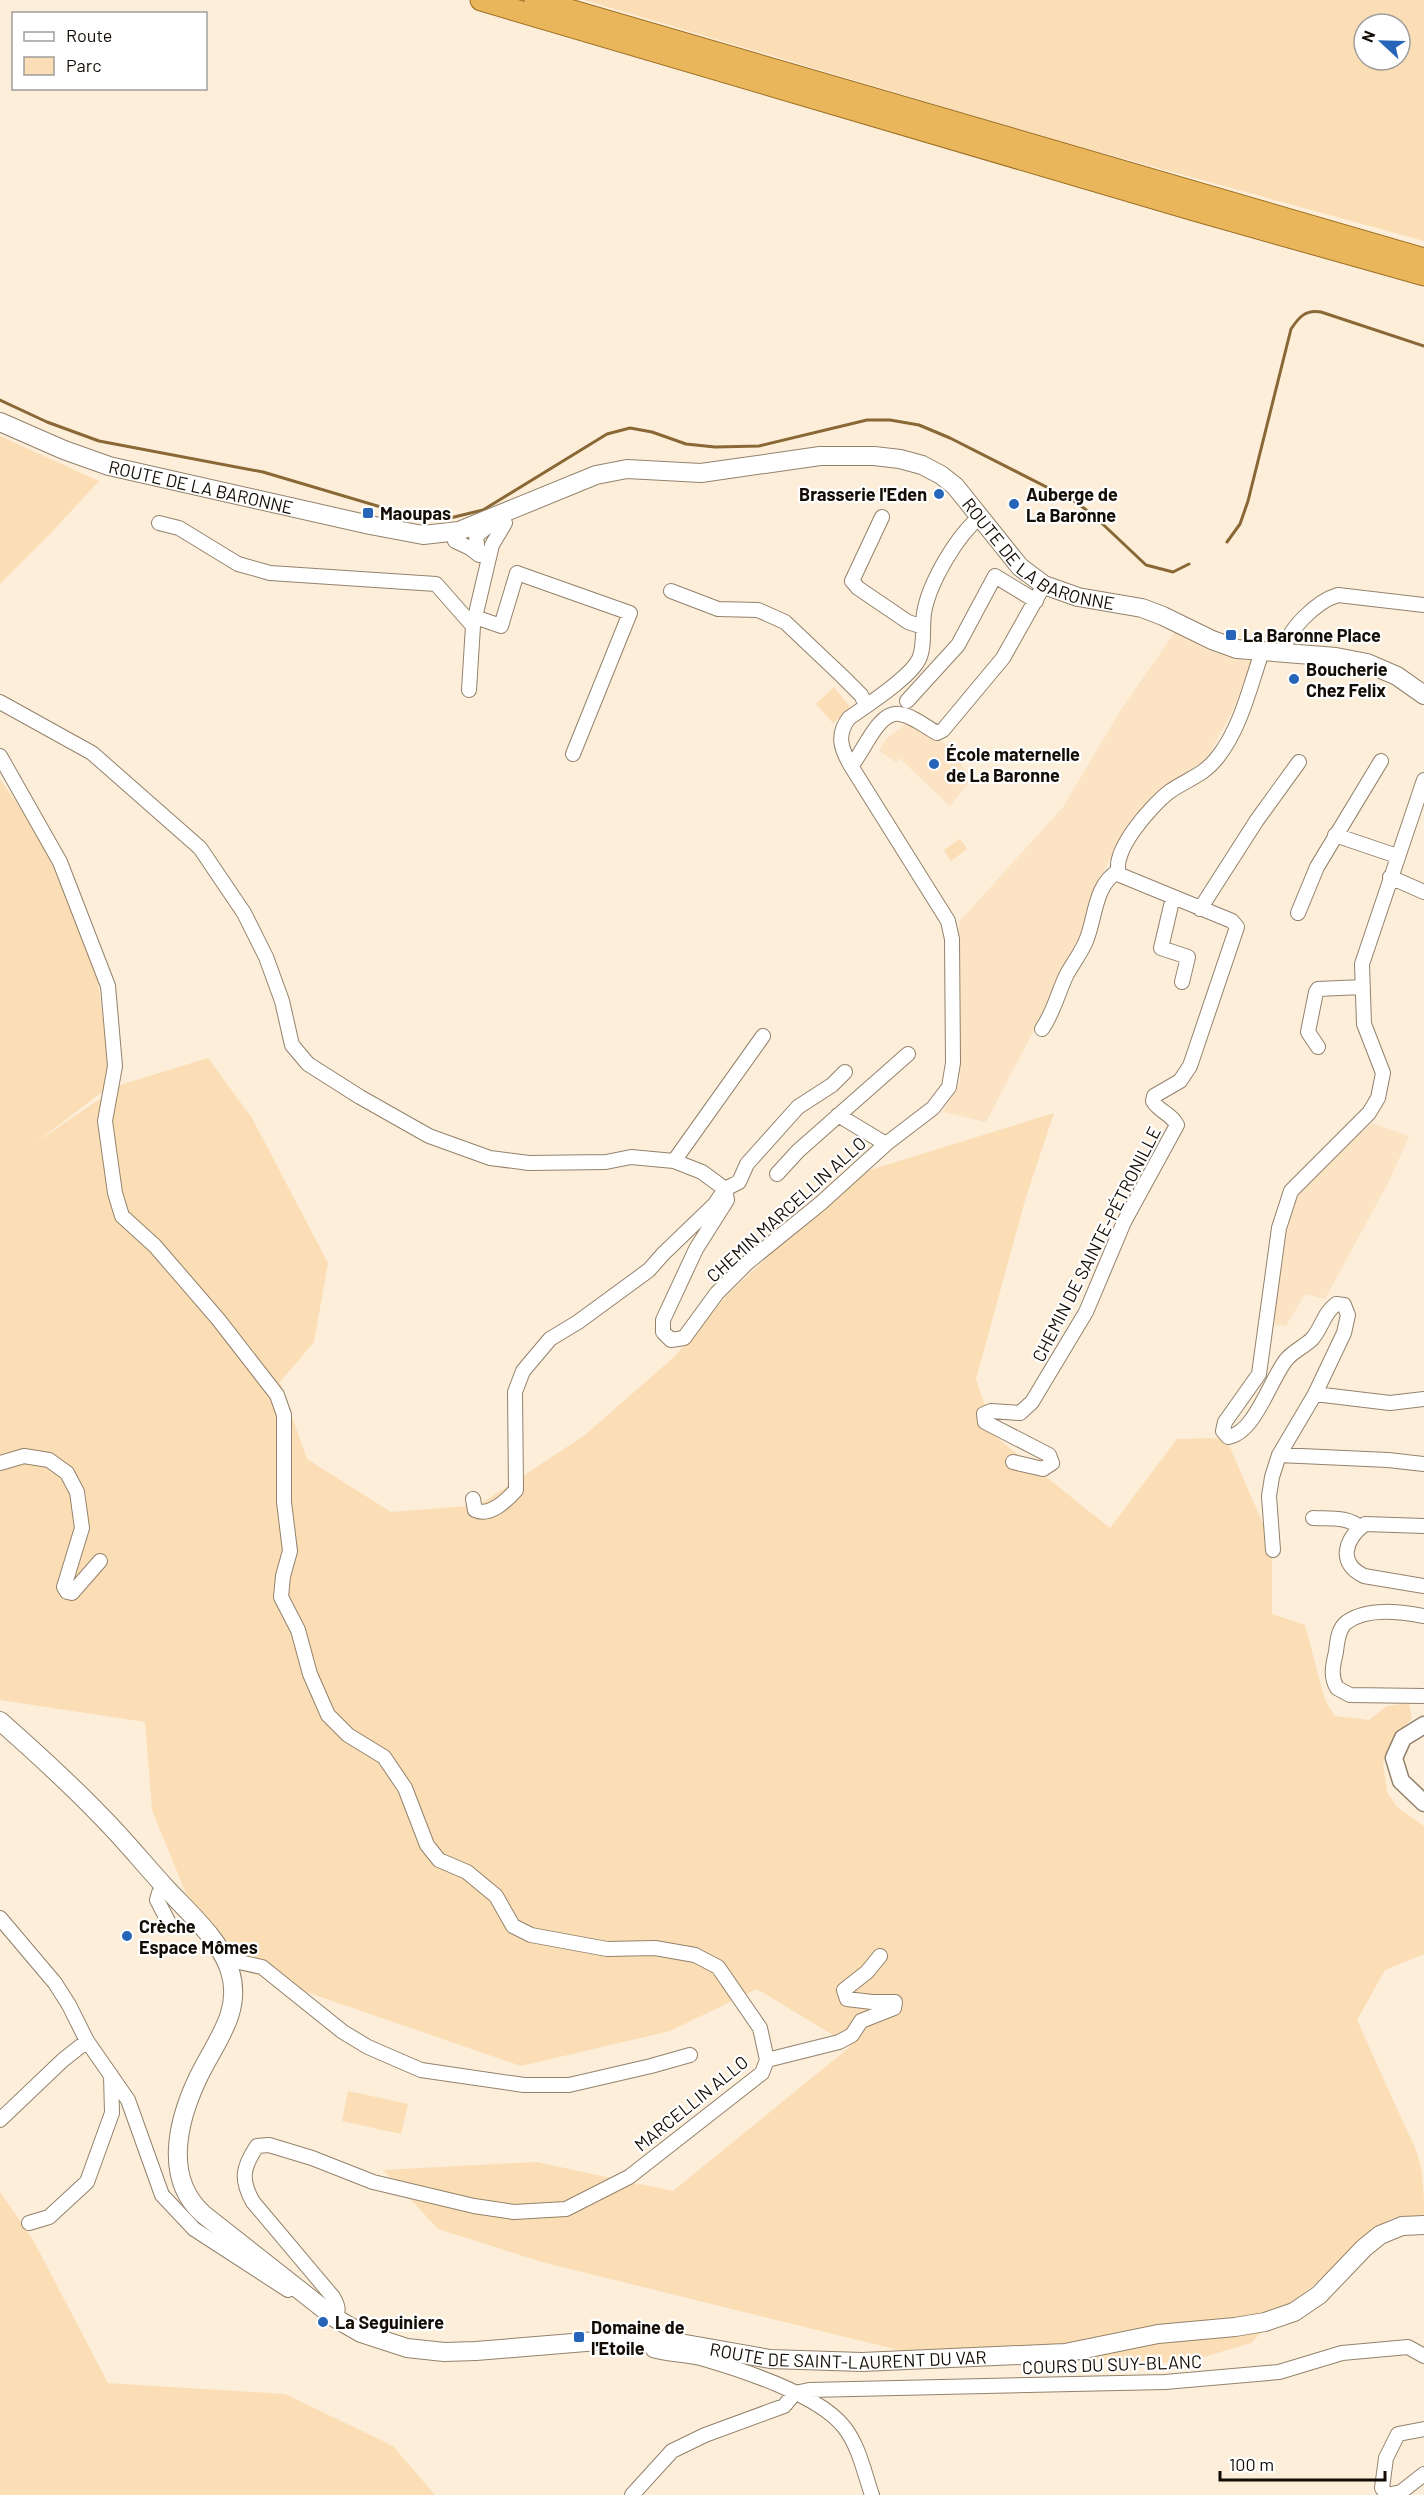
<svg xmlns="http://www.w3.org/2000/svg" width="1424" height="2495" font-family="Barlow,sans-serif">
<rect width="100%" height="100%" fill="#fdeeda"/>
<path fill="#fbe3c3" d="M1175 632 1209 651 1252 661 1234 708 1207 758 1159 792 1127 828 1104 871 1086 925 1060 980 986 1122 943 1112 960 1083 959 922 1063 807 1122 708Z
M907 723 968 756 961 766 973 777 950 806 899 758 896 762 879 751 886 739Z
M1372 1123 1409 1136 1389 1181 1325 1299 1305 1294 1286 1326 1274 1325 1279 1268 1294 1200 1336 1155Z"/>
<path fill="#fbdeb5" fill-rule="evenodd" d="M584 0H1424V241L1056 140ZM1364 24H1400V60H1364Z
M0 436 99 481 50 534 0 584Z
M834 687 851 708 833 723 816 704Z
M0 779 38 833 83 936 98 981 111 1085 34 1144 120 1085 208 1058 252 1118 328 1263 314 1342 280 1382 307 1459 391 1512 479 1505 585 1435 674 1357 730 1292 857 1174 1054 1113 1026 1197 976 1379 996 1437 1110 1528 1177 1439 1226 1438 1272 1545V1614L1305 1625 1325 1700 1335 1716 1369 1720 1387 1706 1409 1703 1412 1719 1396 1734 1383 1762 1387 1792 1398 1808 1424 1826V1954L1385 1970 1357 2020 1408 2133C1424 2162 1424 2185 1424 2218H1392L1355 2244 1320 2280 1286 2307 1251 2343 1183 2363 910 2353 542 2262 438 2229 383 2170 536 2162 673 2191 851 2046 757 1989 670 2031 521 2066 213 1960 152 1810 145 1722 0 1700Z
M960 839 967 849 951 861 944 850Z
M348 2091 408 2104 401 2134 342 2121Z
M0 2192 32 2238 108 2383 285 2394 393 2446 435 2495H0Z"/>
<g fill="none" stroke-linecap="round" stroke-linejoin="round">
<path stroke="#896835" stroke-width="3" d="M0 400 47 422 99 441 263 472 418 518 446 519 483 510 607 434 630 428 652 432 686 444 715 447 759 446 867 420H890L919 425 950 438 1074 501 1092 514 1146 565 1173 572 1189 564
M1227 542 1240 524 1248 501 1291 329C1299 317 1306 309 1321 312L1424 346"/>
<defs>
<path id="minor" d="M882 517 852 581 858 588 908 622 923 627
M159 523 179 528 238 564 270 573 436 584 473 626 492 545 505 523
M455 541 470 548 479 555
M478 553 476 536 492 523
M671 591 718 609 758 610 785 622 842 676 861 695 866 705
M475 617 501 626 517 573 630 613 573 754
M1284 653C1285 631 1317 601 1338 595L1424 605
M469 690 473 626
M907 701 958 645 995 576 1036 601
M0 702 92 753 200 848 244 913 266 957 282 1001 292 1045 308 1064 360 1097 429 1136 490 1158 529 1163 606 1162 631 1157 674 1161 702 1172 725 1189 727 1200 696 1249 663 1320V1332L671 1340 684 1338 717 1293 747 1263 821 1203 886 1144 933 1108 949 1087 953 1063 952 939 948 921 851 766C841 749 836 735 849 718 866 706 911 677 919 659 925 646 922 628 924 613 929 583 957 535 981 516
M0 756 60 862 108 986 115 1066 105 1121 115 1193 122 1216 155 1246 218 1319 277 1395 284 1415V1502L290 1551 283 1576 281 1597 298 1630 310 1674 328 1715 348 1735 384 1757 405 1788 427 1845 439 1860 467 1872 496 1896 513 1926 531 1935 607 1949 655 1948 695 1955 718 1967 760 2028 767 2060 762 2073 629 2177 566 2209 514 2212 474 2206 373 2182 312 2158 269 2145 257 2146C243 2167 240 2179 253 2202L333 2297C337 2304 340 2310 335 2318
M851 766C864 752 878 710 900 714 913 716 926 727 937 733L943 730 1003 658 1044 585
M1335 835 1397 856
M1390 877 1424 892
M1173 897 1161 948 1188 957 1182 982
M1200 909 1257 820 1299 762
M1298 913 1317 867 1381 761
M1042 1029C1054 1012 1058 992 1067 974 1073 963 1081 953 1086 941 1096 917 1094 886 1118 871
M1318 1047 1308 1032 1316 992 1318 989 1362 987
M838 1115 886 1144
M674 1161 763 1036
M777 1174 798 1151 908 1054
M1315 1394 1390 1403 1424 1399
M1279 1455 1388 1460 1424 1464
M1013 1462 1043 1469 1052 1463 1049 1455 985 1422 984 1414 991 1411 1020 1413 1032 1402 1086 1312 1124 1222 1177 1125C1171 1113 1159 1112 1153 1101L1154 1096 1180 1081 1190 1066 1237 927 1232 921 1120 875C1108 854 1152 805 1169 792 1187 779 1203 776 1217 758 1241 728 1250 686 1262 652
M0 1463 24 1456 49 1460 67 1473 77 1492 82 1528 64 1587 67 1592 72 1593 100 1561
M473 1499 475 1510C490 1517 506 1501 516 1490L515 1392 523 1371 550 1339 578 1322 649 1270 663 1254 715 1204 725 1189 739 1182 747 1164 798 1107 832 1085 845 1072
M1313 1518C1328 1519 1349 1516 1360 1528
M1424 1526 1365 1524C1345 1539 1337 1563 1364 1576L1424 1586
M1273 1550 1269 1496 1272 1477 1279 1455 1315 1394 1344 1333 1348 1315 1344 1305 1336 1304C1323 1314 1322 1328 1312 1339 1304 1347 1293 1351 1286 1360 1270 1380 1255 1433 1228 1437L1223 1431 1225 1422 1259 1374 1279 1228 1291 1191 1369 1113 1378 1098 1383 1073 1364 1024 1362 964 1424 780
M1424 1616C1401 1612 1368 1607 1347 1622 1338 1628 1337 1643 1336 1652 1333 1665 1330 1676 1337 1688L1350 1695 1424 1696
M165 1887 159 1893 157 1900 168 1921
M0 1918 55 1983 69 2005 87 2041 128 2100 162 2195 194 2229 288 2290
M225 1959 262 1967 343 2032 368 2047 421 2070 524 2085H569L651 2066 690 2055
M767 2060 839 2042 852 2035 861 2021 894 2008 895 2002H872L847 1999 844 1990 867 1972 880 1956
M0 2120 63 2060 87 2041
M29 2223 49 2217 87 2182 112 2113 111 2075
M646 2337 653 2350C669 2355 687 2354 704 2359 742 2370 819 2395 844 2427 859 2446 864 2472 872 2495
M1424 2429 1398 2434 1386 2458 1382 2488 1387 2495 1401 2492 1424 2474
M632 2495 672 2451 705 2435 784 2406 795 2393 809 2390 1165 2382 1279 2372 1342 2353 1408 2347 1424 2356"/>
<path id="tertiary" d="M1424 1725 1403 1738 1394 1758 1401 1781 1424 1803"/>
<g id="secondary">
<path id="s1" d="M0 422 64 450 109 466 370 525 423 535 459 531 596 475 627 469 701 473 820 456H874L900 459 922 465 941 475 955 486 1020 567 1044 585 1078 597 1142 608 1163 616 1212 640 1237 649 1336 657 1367 663 1397 676 1424 695"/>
<path id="s2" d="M0 1721C34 1751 68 1782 99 1814 123 1838 144 1864 166 1888 188 1912 220 1939 230 1971 243 2013 214 2043 197 2080 177 2123 164 2179 203 2214L335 2318 361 2333 407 2348 444 2352 476 2351 646 2337 770 2359 862 2362 1065 2353 1158 2334 1235 2327 1265 2322 1294 2312 1319 2295 1364 2248 1380 2235 1402 2226 1424 2225"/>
</g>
<path id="trunk" d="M481 0 1194 210 1424 275
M535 0 1424 259"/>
</defs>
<use href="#minor" stroke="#93826b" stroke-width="16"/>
<use href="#tertiary" stroke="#93826b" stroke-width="19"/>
<use href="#secondary" stroke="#93826b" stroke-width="20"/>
<use href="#trunk" stroke="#9b6e23" stroke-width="23"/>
<use href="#minor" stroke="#fff" stroke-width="14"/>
<use href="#tertiary" stroke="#fff" stroke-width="16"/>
<use href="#secondary" stroke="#fff" stroke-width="18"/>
<use href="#trunk" stroke="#eab65c" stroke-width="21"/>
</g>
<g fill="#2665b7" stroke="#fff" stroke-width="2">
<circle cx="939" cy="494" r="6"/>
<circle cx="1014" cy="504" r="6"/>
<rect x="362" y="507" width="12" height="12" rx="3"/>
<rect x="1225" y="629" width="12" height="12" rx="3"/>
<circle cx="1294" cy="679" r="6"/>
<circle cx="934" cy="764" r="6"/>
<circle cx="127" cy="1936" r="6"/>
<circle cx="323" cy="2322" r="6"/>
<rect x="573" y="2331" width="12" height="12" rx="3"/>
</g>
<g text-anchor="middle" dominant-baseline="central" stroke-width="4.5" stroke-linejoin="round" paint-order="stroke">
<g font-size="18" fill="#130d05" stroke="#fff">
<text stroke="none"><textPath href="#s1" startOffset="212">ROUTE DE LA BARONNE</textPath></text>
<text stroke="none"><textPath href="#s1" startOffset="1104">ROUTE DE LA BARONNE</textPath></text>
<text transform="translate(786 1209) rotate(-42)">CHEMIN MARCELLIN ALLO</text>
<text transform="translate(1096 1244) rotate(-63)">CHEMIN DE SAINTE-PÉTRONILLE</text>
<text transform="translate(691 2103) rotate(-39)">MARCELLIN ALLO</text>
<text stroke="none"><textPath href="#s2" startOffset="1293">ROUTE DE SAINT-LAURENT DU VAR</textPath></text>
<text transform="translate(1112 2364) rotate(-2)">COURS DU SUY-BLANC</text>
</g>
<g font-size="18" font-weight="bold" fill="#130d05" stroke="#fff" text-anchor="start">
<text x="927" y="494" text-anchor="end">Brasserie l'Eden</text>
<text x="1026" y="494">Auberge de<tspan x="1026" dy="21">La Baronne</tspan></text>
<text x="380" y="513">Maoupas</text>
<text x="1243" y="635">La Baronne Place</text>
<text x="1306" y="669">Boucherie<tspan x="1306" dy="21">Chez Felix</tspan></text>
<text x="946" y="754">École maternelle<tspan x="946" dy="21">de La Baronne</tspan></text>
<text x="139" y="1926">Crèche<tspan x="139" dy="21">Espace Mômes</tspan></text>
<text x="335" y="2322">La Seguiniere</text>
<text x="591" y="2327">Domaine de<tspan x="591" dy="21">l'Etoile</tspan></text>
</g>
</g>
<rect x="12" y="12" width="195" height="78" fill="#ffffff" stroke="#a19e9b" stroke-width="1.5"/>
<rect x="24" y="32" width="30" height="9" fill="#ffffff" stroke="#a19e9b" stroke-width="1.5"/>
<text x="66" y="42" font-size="18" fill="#130d05">Route</text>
<rect x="24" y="57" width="30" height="18" fill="#fbdeb5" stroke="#a19e9b" stroke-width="1.5"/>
<text x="66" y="72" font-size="18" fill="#130d05">Parc</text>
<g transform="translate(1382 42) rotate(292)"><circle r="28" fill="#ffffff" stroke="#a19e9b" stroke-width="1.5"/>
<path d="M0-4.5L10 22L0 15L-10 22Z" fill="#2665b7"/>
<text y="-9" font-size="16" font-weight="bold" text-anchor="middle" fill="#130d05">N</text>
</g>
<path d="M1220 2471v9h165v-9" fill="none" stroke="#130d05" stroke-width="3"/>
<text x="1229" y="2471" font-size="18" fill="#130d05" stroke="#ffffff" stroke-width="4.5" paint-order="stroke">100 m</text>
</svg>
